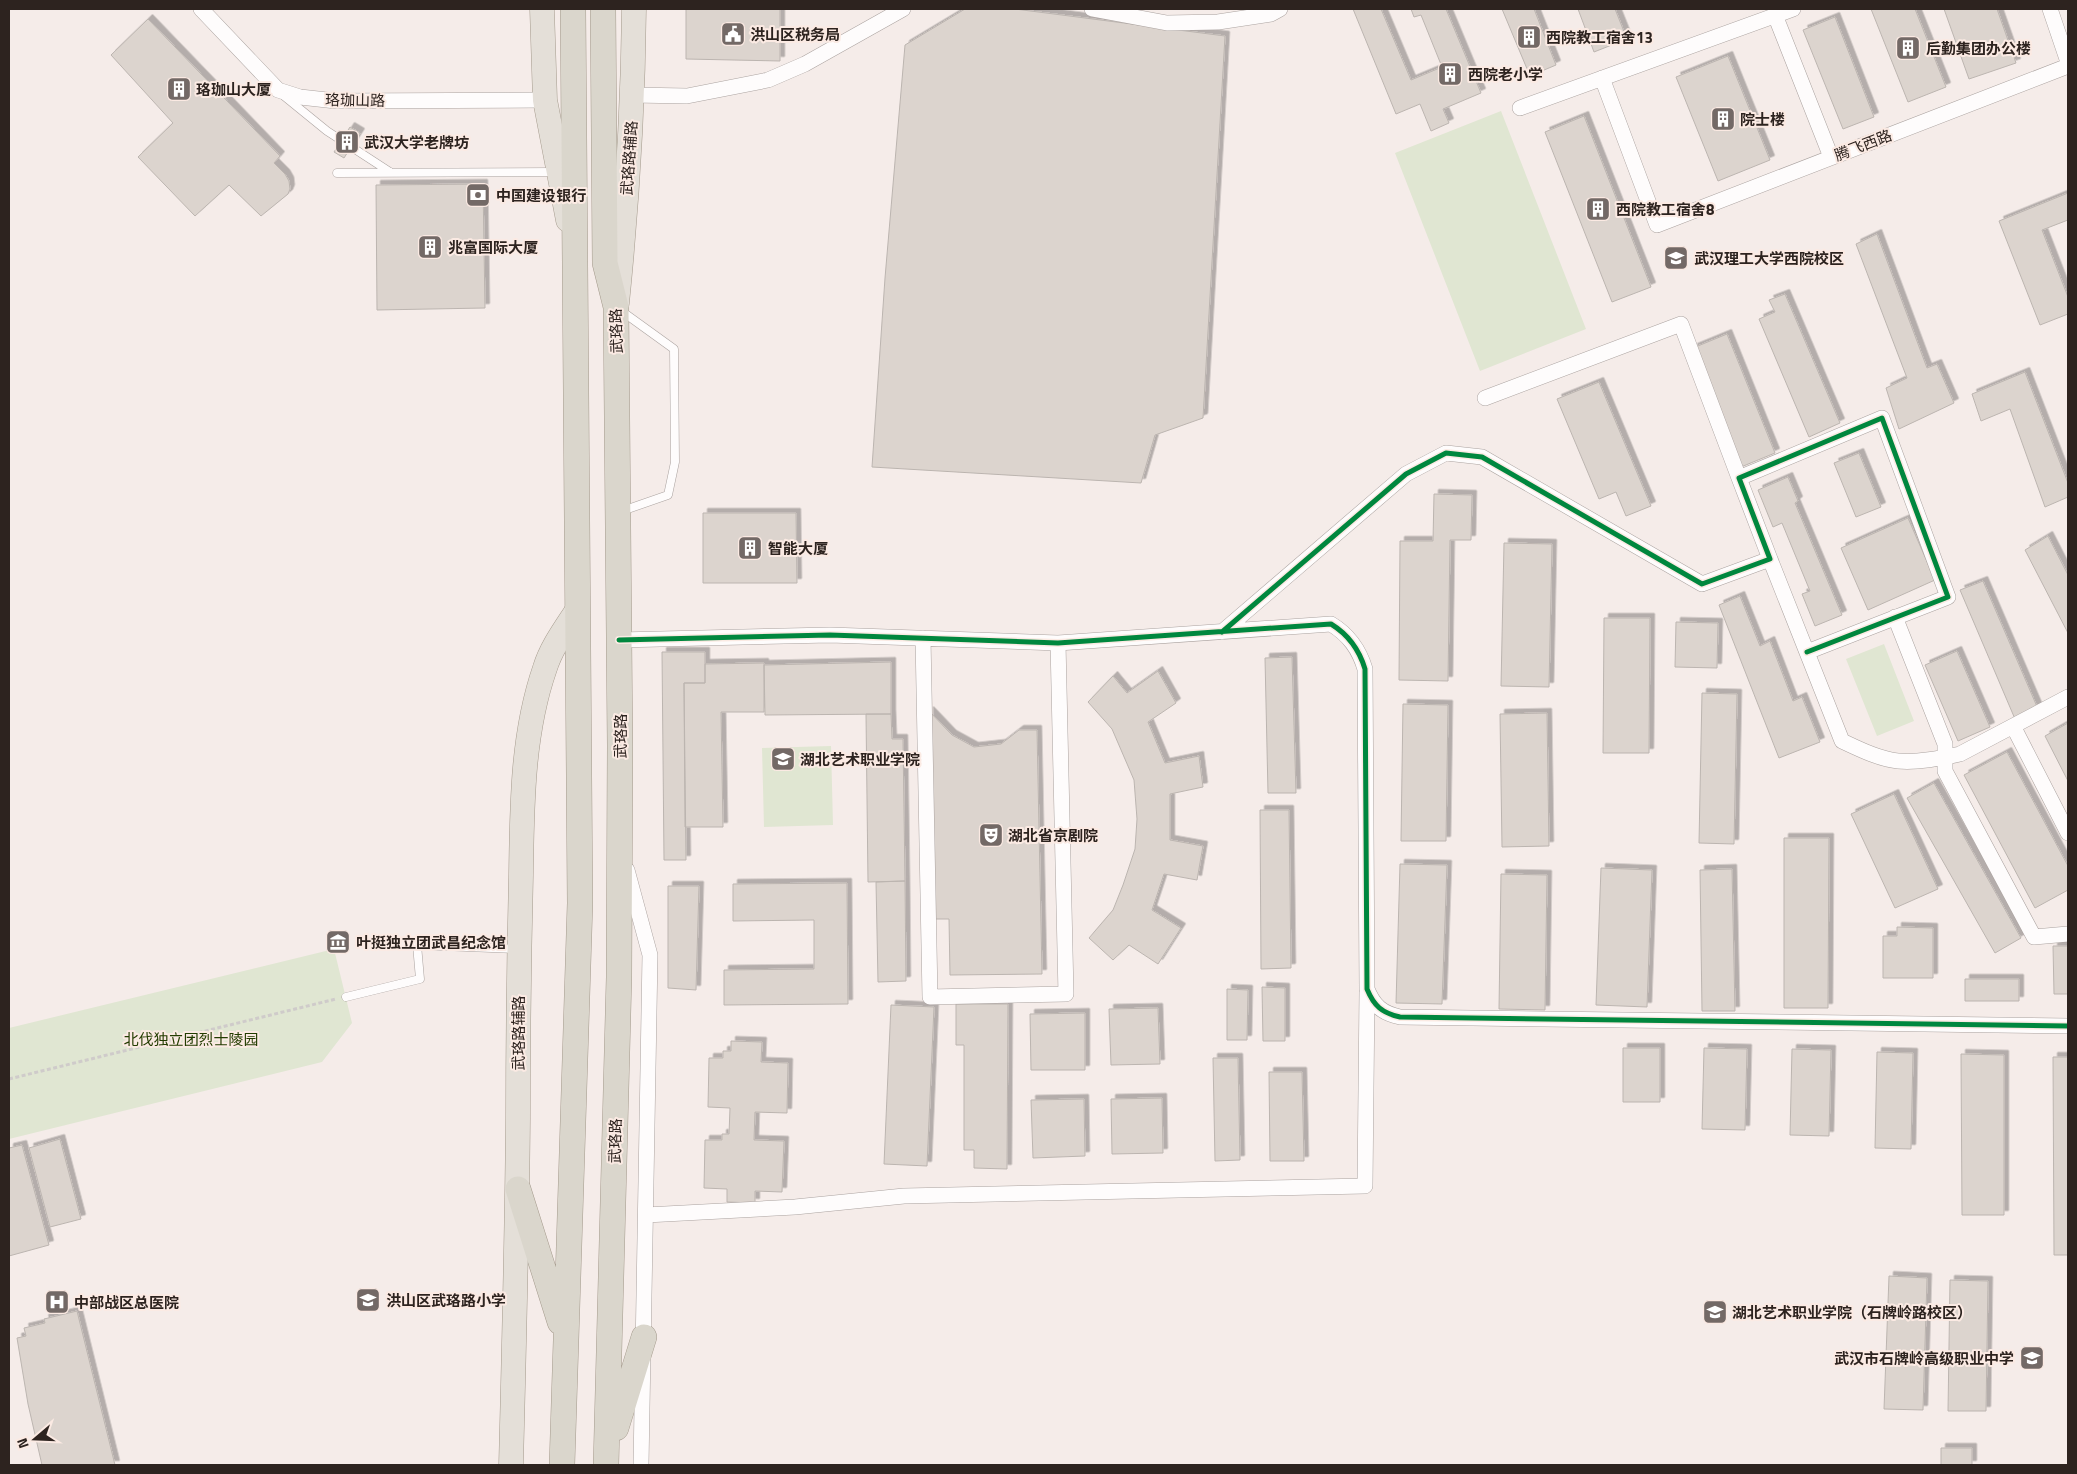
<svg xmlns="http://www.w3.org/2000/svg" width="2077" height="1474" font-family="'Titillium Web','Noto Sans SC',sans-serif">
<defs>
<filter id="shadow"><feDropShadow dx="4.5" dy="-4.5" stdDeviation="0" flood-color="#0004"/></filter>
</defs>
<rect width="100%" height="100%" fill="#f5ece9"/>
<path fill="#e0e6d2" d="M1501 111 1586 329 1480 371 1395 153Z
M1884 644 1914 721 1877 736 1846 659Z
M831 746 833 825 764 827 762 748Z
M334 949 352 1023 322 1062 9 1139V1028Z"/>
<path fill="#dcd4ce" stroke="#bcb5b0" filter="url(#shadow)" d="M686 9H780V61L686 59Z
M965 9H1015L1225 36 1203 418 1155 435 1141 483 872 467 885 278 905 45Z
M1353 9H1381L1411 80 1442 67 1421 15 1414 17 1411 9H1446L1481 93 1443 109 1449 123 1431 131 1420 104 1396 114Z
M1502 9H1534L1556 65 1530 76Z
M1578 9H1615L1627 39 1594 52Z
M1871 9H1915L1946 87 1908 102Z
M1944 9H1997L2016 63 1969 79Z
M1835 17 1874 117 1843 129 1803 30Z
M148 19 280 156 274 163 285 174 289 181 290 189 288 194 261 216 229 185 195 216 138 157 173 123 111 55Z
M1728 56 1770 160 1718 181 1676 77Z
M1584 116 1651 287 1612 302 1545 132Z
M350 127 360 133 344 158 334 152Z
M483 184 485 308 377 310 376 185Z
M2068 193V220L2042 230 2068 297V314L2040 325 1999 221Z
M1877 234 1927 368 1937 364 1954 403 1899 429 1886 388 1907 378 1856 244Z
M1785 294 1840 423 1809 437 1759 319 1775 312 1769 300Z
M1727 334 1775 453 1741 467 1693 348Z
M2025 372 2068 483V497L2045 507 2010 409 1981 421 1972 394Z
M1599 382 1651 506 1626 516 1616 492 1599 499 1557 399Z
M1859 453 1881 507 1856 517 1834 463Z
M1788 477 1798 501 1795 503 1842 615 1815 626 1802 594 1810 591 1782 523 1773 527 1758 490Z
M1434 494 1472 495 1471 540H1450L1448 681 1399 680 1400 541H1433Z
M703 513H796L797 583H703Z
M1908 518 1935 580 1868 610 1841 548Z
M2048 536 2068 575V633L2025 550Z
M1504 543 1552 544 1549 687 1501 686Z
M1983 581 2038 709 2015 719 1960 590Z
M1740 596 1760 646 1770 641 1793 701 1802 697 1820 742 1779 758 1719 605Z
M1604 618H1650L1649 753H1603Z
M1676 622 1718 623 1717 668 1675 667Z
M1957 651 1990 727 1958 741 1925 665Z
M662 652H705V683H684L686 860H664Z
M1292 657 1296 793H1268L1265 658Z
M891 662V714L765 715 764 665Z
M764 663V712H721L723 827H685L684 683H705V664Z
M1158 671 1176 703 1148 722 1165 763 1199 756 1203 787 1170 794V840L1203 846 1197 880 1164 874 1152 910 1181 928 1158 964 1129 945 1113 960 1089 938 1113 910 1123 885 1135 849 1137 819 1134 780 1112 729 1088 702 1113 676 1127 693Z
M1702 693 1737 694 1734 844 1699 843Z
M1403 704 1448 705 1446 841H1401Z
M929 711 952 735 974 747 1001 744 1019 730H1037L1042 974 950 975 949 919H933Z
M1547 713 1549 846 1502 847 1500 714Z
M866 714H891L892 739H903L905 881 868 882Z
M2068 723V781L2045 736Z
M2007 752 2068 866V890L2035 908 1964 775Z
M1934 783 2021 938 1995 953 1907 798Z
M1894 794 1938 889 1895 908 1851 814Z
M1260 810H1289L1291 968 1261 969Z
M1784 838H1829L1828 1008H1784Z
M1400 864 1447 865 1442 1004 1396 1003Z
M1601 868 1652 870 1647 1007 1596 1005Z
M1732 869 1735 1011H1702L1700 870Z
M1501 874 1547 875 1545 1010 1499 1009Z
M905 881 906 981 878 982 876 882Z
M847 883 848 1004 724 1005V970L814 969V920L733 921V884Z
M668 886H699L696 990 668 988Z
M1897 927 1933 928V978H1883V936H1897Z
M2053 946H2068V994H2054Z
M1965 979H2019V1001H1965Z
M1262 987 1285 988V1041H1263Z
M1227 989 1248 990 1247 1040H1227Z
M956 1004H1008L1007 1169 974 1168V1150H964V1045H956Z
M891 1005 934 1007 927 1166 884 1164Z
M1158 1008 1160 1064 1111 1065 1109 1009Z
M1085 1013V1070H1031L1030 1014Z
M731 1041 762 1042 761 1062 788 1063 787 1113 755 1112 754 1140 784 1141 782 1192 755 1191V1203L727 1202V1189L704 1188 705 1140H722V1134H729L730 1108 708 1107 709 1058H723V1051H731Z
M1623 1048H1660V1102H1623Z
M1704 1048 1747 1049 1745 1130 1702 1129Z
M1792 1049 1831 1050 1829 1136 1790 1135Z
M1877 1052 1913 1053 1911 1149 1875 1148Z
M1961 1054 2004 1055V1215H1962Z
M2053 1057H2068V1255H2054Z
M1213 1058H1238L1240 1160 1215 1161Z
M1269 1072H1302L1304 1161H1270Z
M1162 1098 1163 1153 1112 1154 1111 1099Z
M1084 1099 1085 1156 1033 1158 1031 1100Z
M60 1139 81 1219 50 1227 29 1148Z
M22 1145 49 1245 9 1256V1148Z
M1889 1276 1927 1278 1923 1410 1884 1409Z
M1950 1280 1988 1281 1986 1411H1948Z
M77 1311 115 1465H42L28 1404 17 1338 26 1336 24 1328 45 1323 44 1319Z
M1941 1448H1972V1465H1941Z"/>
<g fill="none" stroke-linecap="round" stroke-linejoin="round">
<defs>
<path id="service" d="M284 96 327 131 390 172
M337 173 555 172
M620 310 674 349 675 462 668 495 622 511
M346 997 420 979 417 945 517 949"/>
<path id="minor" d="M201 9 278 90 300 97 336 101 545 100
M1092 9 1167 23 1218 22 1271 14 1280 9
M2050 9 2068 62
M1775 15 1831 157
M1602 78 1657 225 2068 66
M633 95 687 96 768 80 805 64 903 9
M1520 108 1793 9
M1485 398 1681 324 1739 478
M1770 559 1842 741C1859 749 1879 759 1898 761 1917 763 1941 758 1960 754L2068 697
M1895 617 1945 744V771L2034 937 2068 934
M1222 632 1406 474 1446 453 1482 457 1702 584 1770 559 1739 478 1882 418 1948 597 1807 652
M923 638 930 997 1066 994 1058 643
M619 640 830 635 1058 643 1331 624C1349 635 1359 649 1365 669L1367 989C1374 1006 1382 1013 1400 1017L2068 1026
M2013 726 2068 833
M627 870 650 955 641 1465
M646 1215 795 1207 904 1196 1365 1186 1367 992"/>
<path id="primary" d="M542 9 545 100 568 220
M617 303C627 205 633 107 634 9
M511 1465C514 1349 517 1234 518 1118 518 1037 519 956 521 875 522 806 522 734 545 668 551 648 565 629 576 612"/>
<path id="trunk" d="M603 9 605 263 616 307 620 746 619 977 606 1465
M518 1189 560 1322
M616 1428 644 1337
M562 1465 580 903 573 9"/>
</defs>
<use href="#service" stroke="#aba3a0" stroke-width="9"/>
<use href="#minor" stroke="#aba3a0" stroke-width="16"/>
<use href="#primary" stroke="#a49a8c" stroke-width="25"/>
<use href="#trunk" stroke="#a49a8c" stroke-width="26"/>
<path stroke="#cfcbca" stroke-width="3" stroke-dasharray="4 2.5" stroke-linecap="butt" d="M9 1079 336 999"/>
<use href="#service" stroke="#fefcfc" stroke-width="8"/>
<use href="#minor" stroke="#fefcfc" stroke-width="15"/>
<use href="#primary" stroke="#e4dfd8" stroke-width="24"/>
<use href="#trunk" stroke="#dad6cc" stroke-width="25"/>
<defs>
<path id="cycleway" d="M1222 632 1406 474 1446 453 1482 457 1702 584 1770 559 1739 478 1882 418 1948 597 1807 652
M619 640 830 635 1058 643 1331 624C1349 635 1359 649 1365 669L1367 989C1374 1006 1382 1013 1400 1017L2068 1026"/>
</defs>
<use href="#cycleway" stroke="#fbeae3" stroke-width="8"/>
<use href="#cycleway" stroke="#00873e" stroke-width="5"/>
</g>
<defs>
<symbol id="civic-square" viewBox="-11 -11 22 22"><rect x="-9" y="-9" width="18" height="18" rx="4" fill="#736966" stroke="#fbeae3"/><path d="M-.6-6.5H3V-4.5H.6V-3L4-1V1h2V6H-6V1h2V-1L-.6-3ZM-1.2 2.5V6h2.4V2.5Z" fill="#fff"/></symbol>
<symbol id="building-square" viewBox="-11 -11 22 22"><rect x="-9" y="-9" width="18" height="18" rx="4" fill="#736966" stroke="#fbeae3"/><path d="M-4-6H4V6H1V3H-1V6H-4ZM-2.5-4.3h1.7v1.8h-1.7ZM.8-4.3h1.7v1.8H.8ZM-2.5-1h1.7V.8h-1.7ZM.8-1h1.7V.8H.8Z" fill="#fff"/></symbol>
<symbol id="bank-square" viewBox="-11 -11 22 22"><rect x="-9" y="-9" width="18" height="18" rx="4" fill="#736966" stroke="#fbeae3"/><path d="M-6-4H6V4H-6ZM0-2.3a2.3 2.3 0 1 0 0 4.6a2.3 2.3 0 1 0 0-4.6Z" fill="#fff"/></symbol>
<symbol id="university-square" viewBox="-11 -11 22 22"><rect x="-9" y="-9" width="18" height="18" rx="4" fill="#736966" stroke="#fbeae3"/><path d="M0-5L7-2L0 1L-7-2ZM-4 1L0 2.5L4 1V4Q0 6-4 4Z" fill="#fff"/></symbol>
<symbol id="theatre-square" viewBox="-11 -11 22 22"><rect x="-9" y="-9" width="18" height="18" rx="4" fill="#736966" stroke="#fbeae3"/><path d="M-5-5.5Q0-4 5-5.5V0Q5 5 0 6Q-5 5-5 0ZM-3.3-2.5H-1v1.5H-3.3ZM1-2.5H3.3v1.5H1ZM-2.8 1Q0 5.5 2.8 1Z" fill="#fff"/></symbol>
<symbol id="museum-square" viewBox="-11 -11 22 22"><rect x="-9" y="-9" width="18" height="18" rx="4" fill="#736966" stroke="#fbeae3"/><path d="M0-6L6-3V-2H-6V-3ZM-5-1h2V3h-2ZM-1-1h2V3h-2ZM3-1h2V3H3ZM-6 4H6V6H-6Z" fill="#fff"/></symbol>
<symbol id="school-square" viewBox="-11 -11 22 22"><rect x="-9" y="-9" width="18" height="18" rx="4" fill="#736966" stroke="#fbeae3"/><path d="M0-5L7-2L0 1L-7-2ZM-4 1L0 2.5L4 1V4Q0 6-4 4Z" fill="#fff"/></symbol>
<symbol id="hospital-square" viewBox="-11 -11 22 22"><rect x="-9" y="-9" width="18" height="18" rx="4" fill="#736966" stroke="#fbeae3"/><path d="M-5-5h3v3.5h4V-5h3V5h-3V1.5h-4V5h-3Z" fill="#fff"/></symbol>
</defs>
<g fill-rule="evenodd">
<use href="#civic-square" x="719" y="20" width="28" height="28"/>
<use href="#building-square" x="1515" y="23" width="28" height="28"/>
<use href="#building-square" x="1894" y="34" width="28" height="28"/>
<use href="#building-square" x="1436" y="60" width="28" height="28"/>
<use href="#building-square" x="165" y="75" width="28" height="28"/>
<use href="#building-square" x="1709" y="105" width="28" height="28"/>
<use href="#building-square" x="333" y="128" width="28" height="28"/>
<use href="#bank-square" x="464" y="181" width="28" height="28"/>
<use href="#building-square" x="1584" y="195" width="28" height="28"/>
<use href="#building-square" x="416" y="233" width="28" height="28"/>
<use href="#university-square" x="1662" y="244" width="28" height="28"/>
<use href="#building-square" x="736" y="534" width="28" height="28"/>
<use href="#university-square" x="769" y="745" width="28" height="28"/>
<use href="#theatre-square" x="977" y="821" width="28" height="28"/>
<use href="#museum-square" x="324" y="928" width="28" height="28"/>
<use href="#school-square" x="354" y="1286" width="28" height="28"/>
<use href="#hospital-square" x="43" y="1288" width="28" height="28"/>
<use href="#school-square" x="1701" y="1298" width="28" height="28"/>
<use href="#school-square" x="2018" y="1344" width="28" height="28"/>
</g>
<g text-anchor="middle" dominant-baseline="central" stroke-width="4" stroke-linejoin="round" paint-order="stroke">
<g font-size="15" font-weight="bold" fill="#2d231f" stroke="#fbeae3" text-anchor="start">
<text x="750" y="34">洪山区税务局</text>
<text x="1546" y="37">西院教工宿舍13</text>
<text x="1926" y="48">后勤集团办公楼</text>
<text x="1468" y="74">西院老小学</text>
<text x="196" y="89">珞珈山大厦</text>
<text x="1740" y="119">院士楼</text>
<text x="364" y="142">武汉大学老牌坊</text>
<text x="496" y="195">中国建设银行</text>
<text x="1616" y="209">西院教工宿舍8</text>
<text x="448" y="247">兆富国际大厦</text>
<text x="1694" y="258">武汉理工大学西院校区</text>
<text x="768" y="548">智能大厦</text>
<text x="800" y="759">湖北艺术职业学院</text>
<text x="1008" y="835">湖北省京剧院</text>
<text x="356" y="942">叶挺独立团武昌纪念馆</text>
<text x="386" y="1300">洪山区武珞路小学</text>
<text x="74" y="1302">中部战区总医院</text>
<text x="1732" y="1312">湖北艺术职业学院（石牌岭路校区）</text>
<text x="2014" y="1358" text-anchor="end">武汉市石牌岭高级职业中学</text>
</g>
<g font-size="15" fill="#2d231f" stroke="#fbeae3">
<text transform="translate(355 100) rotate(1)">珞珈山路</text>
<text transform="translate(1863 145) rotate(-21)">腾飞西路</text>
<text transform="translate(629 158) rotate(-86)">武珞路辅路</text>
<text transform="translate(616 331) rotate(-92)">武珞路</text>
<text transform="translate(620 736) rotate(-90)">武珞路</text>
<text transform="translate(518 1033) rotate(-90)">武珞路辅路</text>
<text transform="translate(615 1141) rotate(-89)">武珞路</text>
</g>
<g font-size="15" fill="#233c01" stroke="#fbeae3">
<text x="191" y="1039">北伐独立团烈士陵园</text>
</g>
</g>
<rect width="2077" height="1474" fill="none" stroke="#2d231f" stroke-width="20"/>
<g transform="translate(35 1439) rotate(251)" stroke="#fbeae3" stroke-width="4" paint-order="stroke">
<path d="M0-4L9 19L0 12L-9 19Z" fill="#2d231f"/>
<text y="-8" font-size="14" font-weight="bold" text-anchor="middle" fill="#2d231f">N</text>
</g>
</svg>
